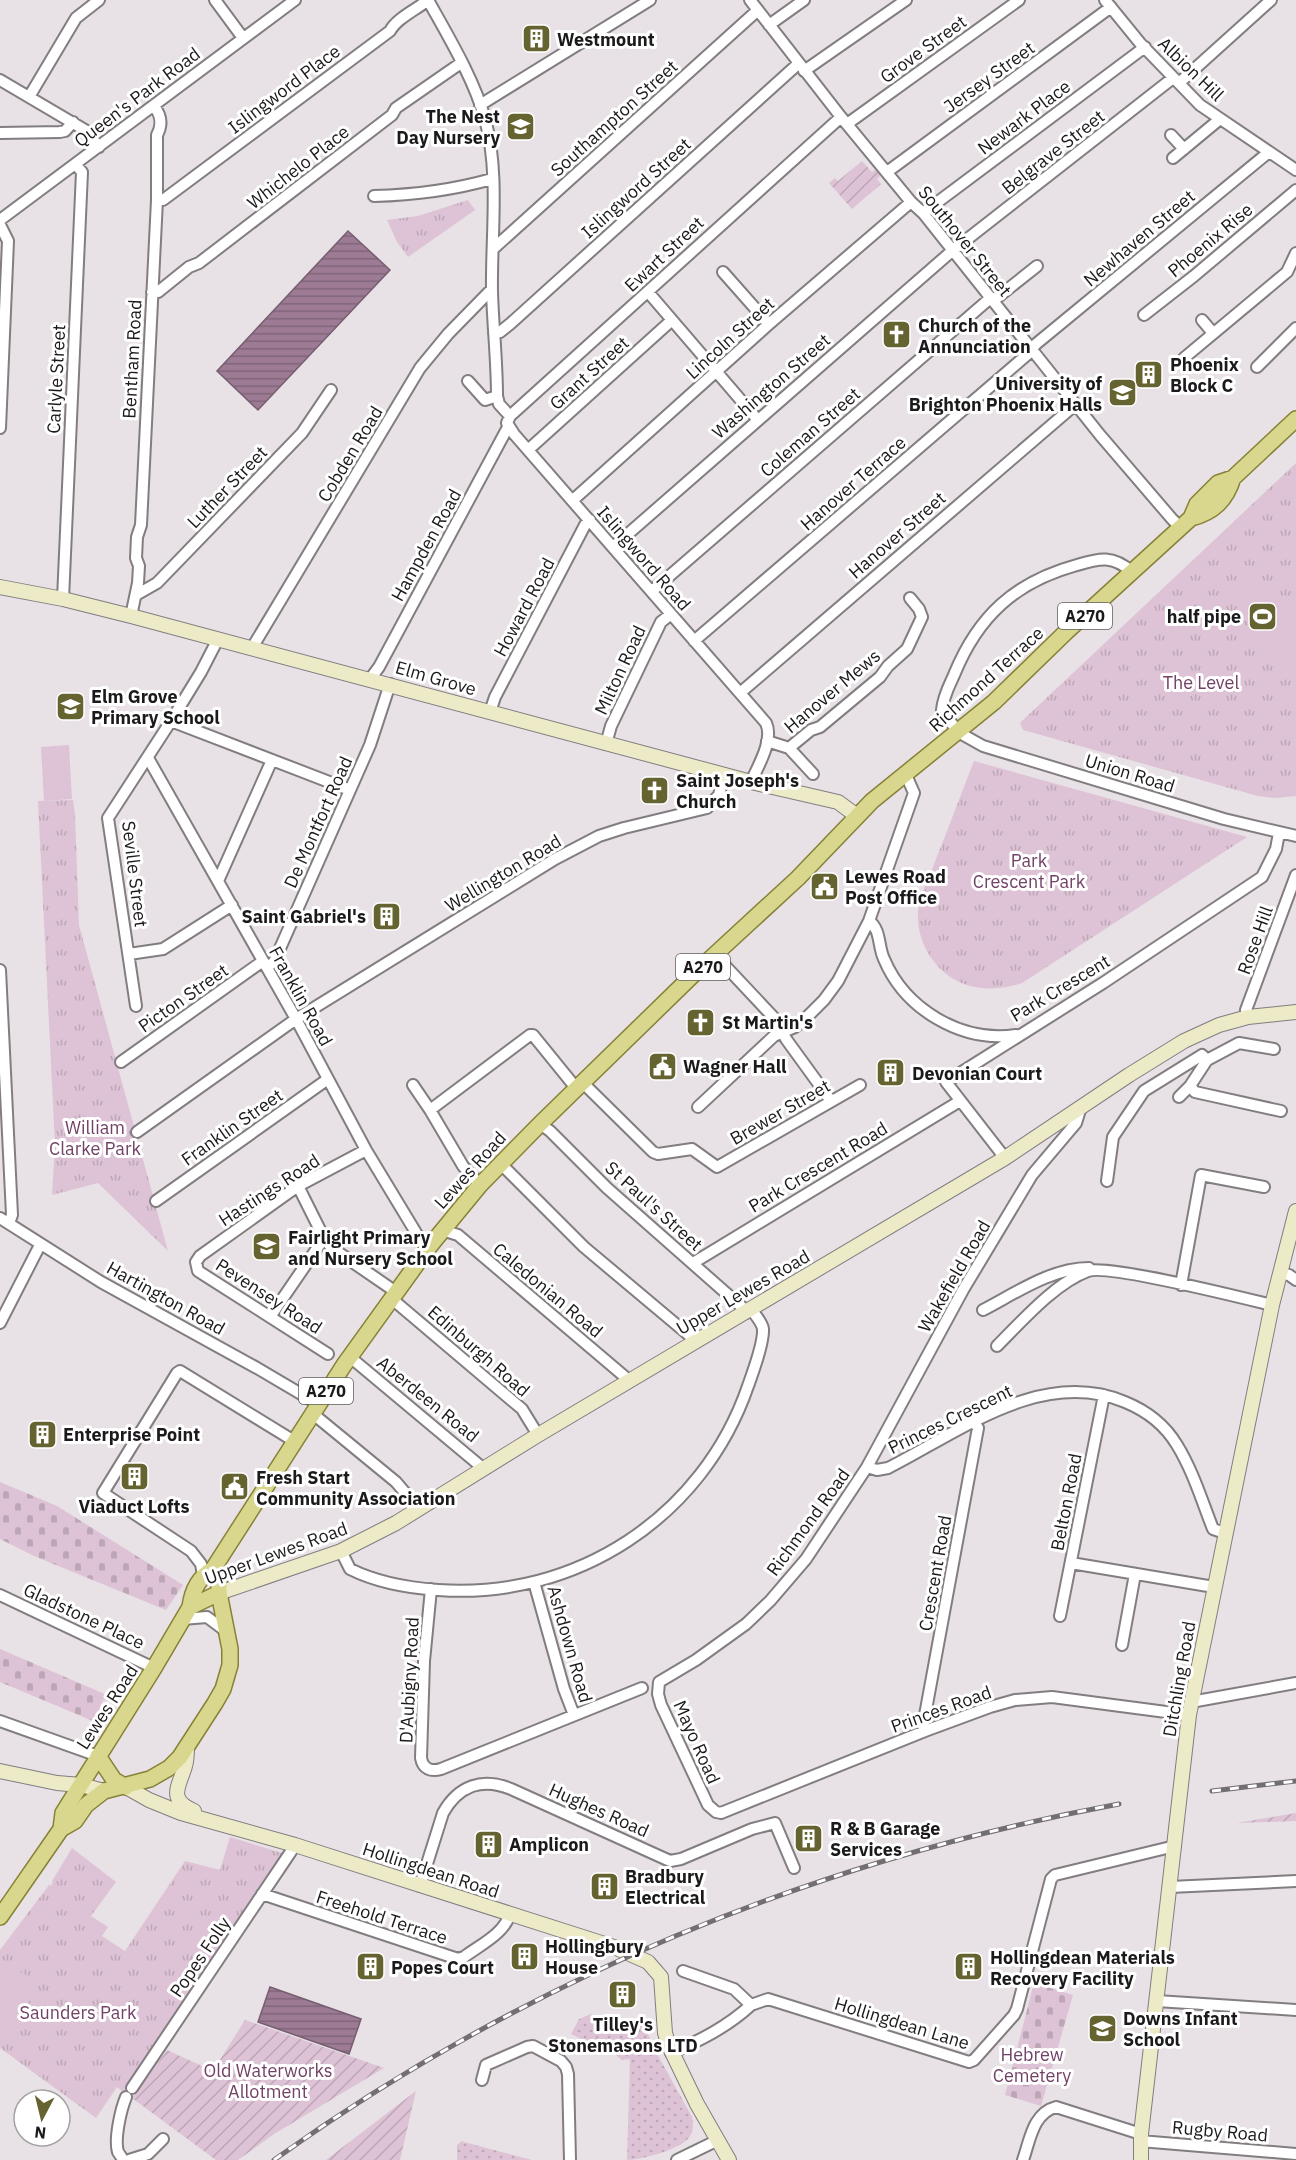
<svg xmlns="http://www.w3.org/2000/svg" width="1296" height="2160" font-family="'IBM Plex Sans',sans-serif">
<defs>
<pattern id="grass-dots" width="8" height="8" patternUnits="userSpaceOnUse" patternTransform="scale(1.5)"><rect width="8" height="8" fill="#ddc3d5"/><path d="M2 2h.1M6 6h.1" fill="none" stroke="#bda7b6" stroke-width="1.8" stroke-linecap="round"/></pattern>
<pattern id="cemetery-stones" width="16" height="16" patternUnits="userSpaceOnUse" patternTransform="scale(1.5)"><rect width="16" height="16" fill="#ddc3d5"/><path d="M2 7V4a2 2 0 0 1 4 0v3zM10 15v-3a2 2 0 0 1 4 0v3z" fill="#bda7b6"/></pattern>
<pattern id="park-tufts" width="24" height="20" patternUnits="userSpaceOnUse" patternTransform="scale(1.5)"><rect width="24" height="20" fill="#ddc3d5"/><path d="M3 7l-1-3M5 7V3M7 7l1-3M15 17l-1-3M17 17v-4M19 17l1-3" fill="none" stroke="#bda7b6"/></pattern>
<pattern id="garden-furrows" width="10" height="10" patternUnits="userSpaceOnUse" patternTransform="scale(1.5)"><rect width="10" height="10" fill="#ddc3d5"/><path d="M-1 1l2-2M0 10L10 0M9 11l2-2" fill="none" stroke="#bda7b6"/></pattern>
<pattern id="water-rules" width="6" height="5" patternUnits="userSpaceOnUse" patternTransform="scale(1.5)"><rect width="6" height="5" fill="#9d7b94"/><path d="M0 2.5h6" fill="none" stroke="#7f6478"/></pattern>
</defs>
<rect width="100%" height="100%" fill="#e8e1e6"/>
<path fill="url(#grass-dots)" d="M591 2014 627 2030 642 2023 644 2025 655 2050 692 2117C693 2124 694 2130 690 2136 683 2149 641 2160 627 2160L630 2059 622 2060 607 2048H599L571 2034 579 2019Z
M462 2141 464 2142 532 2160H457V2145Z"/>
<path fill="url(#cemetery-stones)" d="M0 1482 57 1506 183 1585 166 1610 34 1556 0 1539Z
M0 1649 114 1698 109 1701 103 1700 96 1716 101 1719 100 1724 0 1682Z
M1034 1983 1073 1995 1041 2106 1005 2095Z"/>
<path fill="url(#park-tufts)" d="M468 200 475 210 408 257 397 242 387 220 418 216Z
M1296 463V796L1275 798 1258 796 1023 730 1020 723 1022 721Z
M974 761 1247 837 1022 983C1000 991 972 991 952 978 930 964 916 937 918 911 920 894 930 876 936 859 949 827 961 794 974 761Z
M73 800 75 814 79 925 168 1251 98 1183 52 1195 55 1145 38 801Z
M230 1837 285 1854 123 2092 117 2087 96 2118 0 2048V1950L49 1885 51 1886 53 1882 52 1881 72 1848 116 1882 91 1916 108 1927 102 1936 125 1951 185 1861 220 1870Z"/>
<path fill="url(#garden-furrows)" d="M862 161 872 172 876 169 881 175 877 179 881 184 852 209 829 183 835 178 838 181Z
M1296 1813V1821L1237 1823Z
M245 2020 384 2068 274 2134 238 2160H216L132 2098 167 2050 213 2071Z
M416 2091 400 2160H326Z"/>
<path fill="#ddc3d5" d="M1246 582 1296 612V660L1281 662 1269 655 1241 590 1242 585Z
M69 745 72 799 44 801 41 747Z
M4 1961 40 1984 2 2041 0 2040V1967Z"/>
<path fill="url(#water-rules)" stroke="#765e70" stroke-width="1.5" d="M348 231 390 270 258 410 217 371Z
M270 1987 361 2019 349 2054 258 2022Z"/>
<g fill="none" stroke-linecap="round" stroke-linejoin="round">
<defs>
<path id="street" d="M215 0 243 38
M428 0C448 36 474 79 485 119 500 174 491 235 492 292 493 326 497 361 497 396L499 404 510 416
M750 0 841 117 911 202 923 213 1100 435 1172 519 1181 528
M1105 0 1140 43 1200 105 1296 170
M769 25 804 0
M804 71 906 0
M0 80 85 130 99 147
M1179 83 1271 0
M29 97 76 18 99 0
M480 105 650 0
M847 124 1019 0
M0 133 60 132 65 131 73 122
M1171 135 1184 149
M1173 158 1220 119
M887 172 1111 7
M374 196C415 195 453 190 492 179
M157 200H163L390 31C397 18 416 10 428 0
M923 213 1145 47
M0 220 295 0
M0 225 8 241 0 428
M493 249 758 10
M723 272 769 324
M152 292H158L189 267 199 263 392 115 396 108 461 63
M648 292 757 419
M1144 315 1194 276 1296 190
M1202 320 1213 333
M494 333 500 332 510 324 798 64
M1184 358 1287 272 1296 253
M1257 367 1296 328
M468 381 485 400 497 396
M528 450 672 320
M573 500 769 324 911 202
M613 547 952 251 1173 78
M1132 572C1113 555 1100 558 1077 565 1015 582 978 616 954 675 949 686 943 697 942 710L958 732 983 746 1224 819 1296 836
M652 591 987 301 998 297 1037 266
M136 595 157 583 302 433 331 390
M63 599 82 172 75 164
M131 616 138 583 139 566 136 558 137 537 141 525 157 200V135C163 124 161 115 154 106
M694 641 1028 354 1036 344 1269 152
M252 648 420 368 448 334 492 289
M370 679 379 667 508 427
M740 693 1076 404
M490 712 495 697 585 525 590 520
M171 721 350 790
M767 741 789 748 813 774
M606 744 611 726 661 622 671 614
M789 748 811 730 820 727 880 677 888 666 907 649 922 617 919 609 910 598
M148 758 296 1019 366 1150 421 1241 429 1247
M751 782C758 766 774 740 766 723L514 434 507 423 510 416 841 117
M218 881 272 760
M869 921C881 929 878 947 884 959 905 1009 961 1043 1016 1035
M129 954 163 949 232 905
M715 955 777 1021 786 1039 831 1101
M267 967 274 962 370 745 390 684
M0 970 12 1215 9 1223
M136 1006 108 818 171 721 201 672 218 639
M1248 1017 1246 1010 1296 875
M1274 1049 1239 1043 1207 1060 1190 1086 1195 1092 1281 1111
M121 1062 263 961
M582 1082 653 1152 658 1154 692 1149 717 1167 860 1085
M413 1085 430 1110
M1179 1097 1190 1086
M698 1107 774 1036 795 1027 804 1020 824 1000 838 981 869 921 914 793 906 775
M1080 1110 1076 1123 1032 1175 963 1290 867 1467 806 1559 770 1601 746 1624 696 1660 659 1682 658 1694 661 1705 708 1805 716 1812 721 1813 925 1731 990 1707 1015 1700 1052 1697 1189 1715
M540 1124 550 1131 607 1188 743 1308 746 1313
M137 1132 296 1019 555 859 599 836 624 828 707 808 719 795 724 774
M1005 1158 946 1082 1103 983 1262 877 1276 849 1279 833
M500 1163 584 1247 690 1336 694 1342
M1107 1181 1113 1137 1144 1091 1202 1055 1207 1060
M480 1185 463 1166 430 1110 530 1035H533L576 1088
M298 1186 325 1240 332 1248 396 1292
M156 1201 328 1079
M0 1218 101 1282 257 1368 318 1404
M442 1230 458 1235 624 1376 628 1382
M693 1263 960 1101
M1280 1273 1289 1275 1296 1280
M1181 1285 1201 1175 1264 1187
M392 1299 522 1409 538 1435
M983 1310C1016 1293 1051 1268 1089 1268
M270 1317 320 1244 325 1240
M0 1323 40 1245
M997 1346C1022 1321 1055 1283 1088 1271 1108 1264 1243 1298 1272 1305
M328 1354 198 1271 196 1262 200 1256 298 1186 366 1150
M350 1357 484 1469
M312 1413 396 1482 419 1509
M867 1467 877 1470 888 1468C959 1432 1042 1367 1125 1402 1147 1411 1165 1425 1177 1445 1193 1471 1202 1501 1213 1529L1225 1533
M341 1551 350 1569C376 1582 409 1588 438 1590 576 1600 703 1517 748 1386 753 1372 764 1343 763 1329 762 1322 755 1315 751 1309
M1071 1563 1214 1587
M203 1575 201 1564 191 1551 103 1493 177 1373 180 1371 294 1441
M534 1582 564 1689 574 1715
M431 1589 424 1661 421 1758C423 1769 431 1772 441 1769L642 1688
M0 1595 154 1668
M1060 1616 1104 1395
M182 1619 207 1617 227 1632
M1122 1645 1135 1574
M1191 1702 1296 1683
M0 1721 98 1756
M925 1731 923 1726 978 1428 974 1422
M420 1886 443 1813C458 1786 482 1777 511 1789L670 1861 681 1859 752 1829 775 1823 794 1868
M1170 1887 1296 1881
M262 1894 458 1959 464 1957C480 1945 504 1934 510 1914
M683 1971 734 1989 751 2005 768 1999 969 2062 974 2060 1014 2015 1017 2009 1051 1879 1055 1875 1175 1846
M1157 2001 1296 2010
M671 2053C701 2040 727 2027 751 2005
M482 2080 486 2065 527 2047 533 2046 561 2061 566 2067 568 2074 570 2160
M132 2088 290 1853 295 1845
M1140 2141 1296 2154
M123 2160C123 2159 118 2152 118 2152 114 2139 121 2109 126 2097
M129 2160 148 2154 163 2139
M677 2160 718 2140
M1023 2160C1030 2140 1033 2113 1056 2107L1141 2134"/>
<path id="secondary" d="M0 587 63 599 131 616 751 782 838 802 857 816
M219 1593 341 1551 396 1523 538 1435 1005 1158 1129 1075 1184 1041 1219 1025 1248 1017 1296 1012
M187 1746C187 1752 187 1760 185 1766 179 1787 167 1799 194 1811
M0 1771 57 1783 81 1785 104 1791
M126 1787 149 1800 181 1813 295 1845 614 1947 648 1962 661 1977 665 2033 669 2046 697 2104 729 2160
M1141 2160V2134L1189 1715 1272 1305 1296 1211"/>
<path id="primary" d="M1191 518C1214 512 1226 500 1233 478
M190 1607 219 1593
M98 1756 114 1780 126 1787
M61 1829 63 1813 154 1668 190 1607C192 1591 199 1577 213 1569L344 1365 429 1247 480 1185 540 1124 697 971 798 878 872 801 994 702 1066 632 1191 518 1197 504 1218 483 1233 478 1296 419
M0 1917 61 1829 75 1821 86 1805 104 1791 150 1779 169 1768 180 1757 215 1703 223 1689 230 1665V1649L219 1593V1580L213 1569"/>
</defs>
<use href="#street" stroke="#827d81" stroke-width="14"/>
<use href="#secondary" stroke="#827d81" stroke-width="16"/>
<use href="#primary" stroke="#868235" stroke-width="18"/>
<use href="#street" stroke="#fff" stroke-width="10"/>
<use href="#secondary" stroke="#eceac7" stroke-width="14"/>
<use href="#primary" stroke="#d9d68e" stroke-width="15"/>
<defs>
<path id="rail" d="M1212 1791 1296 1781
M274 2160C525 1980 815 1860 1119 1804"/>
</defs>
<use href="#rail" stroke="#726e71" stroke-width="5"/>
<use href="#rail" stroke="#fff" stroke-width="3" stroke-dasharray="9" stroke-linecap="butt"/>
</g>
<defs>
<symbol id="building-square" viewBox="-11 -11 22 22"><rect x="-9" y="-9" width="18" height="18" rx="4" fill="#656330" stroke="#fff"/><path d="M-4-6H4V6H1V3H-1V6H-4ZM-2.5-4.3h1.7v1.8h-1.7ZM.8-4.3h1.7v1.8H.8ZM-2.5-1h1.7V.8h-1.7ZM.8-1h1.7V.8H.8Z" fill="#fff"/></symbol>
<symbol id="school-square" viewBox="-11 -11 22 22"><rect x="-9" y="-9" width="18" height="18" rx="4" fill="#656330" stroke="#fff"/><path d="M0-5L7-2L0 1L-7-2ZM-4 1L0 2.5L4 1V4Q0 6-4 4Z" fill="#fff"/></symbol>
<symbol id="church-square" viewBox="-11 -11 22 22"><rect x="-9" y="-9" width="18" height="18" rx="4" fill="#656330" stroke="#fff"/><path d="M-1.2-6h2.4v3.5h3.3v2.4h-3.3V6h-2.4V-.1h-3.3v-2.4h3.3Z" fill="#fff"/></symbol>
<symbol id="university-square" viewBox="-11 -11 22 22"><rect x="-9" y="-9" width="18" height="18" rx="4" fill="#656330" stroke="#fff"/><path d="M0-5L7-2L0 1L-7-2ZM-4 1L0 2.5L4 1V4Q0 6-4 4Z" fill="#fff"/></symbol>
<symbol id="stadium-square" viewBox="-11 -11 22 22"><rect x="-9" y="-9" width="18" height="18" rx="4" fill="#656330" stroke="#fff"/><path d="M0-5a6.5 5 0 1 0 0 10a6.5 5 0 1 0 0-10ZM-3.5-1.8h7v3.6h-7Z" fill="#fff"/></symbol>
<symbol id="civic-square" viewBox="-11 -11 22 22"><rect x="-9" y="-9" width="18" height="18" rx="4" fill="#656330" stroke="#fff"/><path d="M-.6-6.5H3V-4.5H.6V-3L4-1V1h2V6H-6V1h2V-1L-.6-3ZM-1.2 2.5V6h2.4V2.5Z" fill="#fff"/></symbol>
</defs>
<g fill-rule="evenodd">
<use href="#building-square" x="520" y="22" width="33" height="33"/>
<use href="#school-square" x="504" y="110" width="33" height="33"/>
<use href="#church-square" x="880" y="318" width="33" height="33"/>
<use href="#building-square" x="1132" y="358" width="33" height="33"/>
<use href="#university-square" x="1106" y="376" width="33" height="33"/>
<use href="#stadium-square" x="1246" y="600" width="33" height="33"/>
<use href="#school-square" x="54" y="690" width="33" height="33"/>
<use href="#church-square" x="638" y="774" width="33" height="33"/>
<use href="#civic-square" x="808" y="870" width="33" height="33"/>
<use href="#building-square" x="370" y="900" width="33" height="33"/>
<use href="#church-square" x="684" y="1006" width="33" height="33"/>
<use href="#civic-square" x="646" y="1050" width="33" height="33"/>
<use href="#building-square" x="874" y="1056" width="33" height="33"/>
<use href="#school-square" x="250" y="1230" width="33" height="33"/>
<use href="#building-square" x="26" y="1418" width="33" height="33"/>
<use href="#building-square" x="118" y="1460" width="33" height="33"/>
<use href="#civic-square" x="218" y="1470" width="33" height="33"/>
<use href="#building-square" x="792" y="1822" width="33" height="33"/>
<use href="#building-square" x="472" y="1828" width="33" height="33"/>
<use href="#building-square" x="588" y="1870" width="33" height="33"/>
<use href="#building-square" x="508" y="1940" width="33" height="33"/>
<use href="#building-square" x="354" y="1950" width="33" height="33"/>
<use href="#building-square" x="952" y="1950" width="33" height="33"/>
<use href="#building-square" x="606" y="1978" width="33" height="33"/>
<use href="#school-square" x="1086" y="2012" width="33" height="33"/>
</g>
<g text-anchor="middle" dominant-baseline="central" stroke-width="6" stroke-linejoin="round" paint-order="stroke">
<g fill="#fff" stroke="#5f5e5f" stroke-width="1.5">
<rect x="1058" y="603" width="54" height="26" rx="4.5"/>
<rect x="676" y="954" width="54" height="26" rx="4.5"/>
<rect x="299" y="1378" width="54" height="26" rx="4.5"/>
</g>
<g font-size="16" font-weight="bold" fill="#1b191b">
<text x="1085" y="616">A270</text>
<text x="703" y="967">A270</text>
<text x="326" y="1391">A270</text>
</g>
<g font-size="18" font-weight="bold" fill="#1b191b" stroke="#fff" text-anchor="start">
<text x="557" y="39">Westmount</text>
<text x="500" y="116" text-anchor="end">The Nest<tspan x="500" dy="21">Day Nursery</tspan></text>
<text x="918" y="325">Church of the<tspan x="918" dy="21">Annunciation</tspan></text>
<text x="1170" y="364">Phoenix<tspan x="1170" dy="21">Block C</tspan></text>
<text x="1102" y="383" text-anchor="end">University of<tspan x="1102" dy="21">Brighton Phoenix Halls</tspan></text>
<text x="1241" y="616" text-anchor="end">half pipe</text>
<text x="91" y="696">Elm Grove<tspan x="91" dy="21">Primary School</tspan></text>
<text x="676" y="780">Saint Joseph's<tspan x="676" dy="21">Church</tspan></text>
<text x="845" y="876">Lewes Road<tspan x="845" dy="21">Post Office</tspan></text>
<text x="366" y="916" text-anchor="end">Saint Gabriel's</text>
<text x="722" y="1022">St Martin's</text>
<text x="683" y="1066">Wagner Hall</text>
<text x="912" y="1073">Devonian Court</text>
<text x="288" y="1237">Fairlight Primary<tspan x="288" dy="21">and Nursery School</tspan></text>
<text x="63" y="1434">Enterprise Point</text>
<text x="256" y="1477">Fresh Start<tspan x="256" dy="21">Community Association</tspan></text>
<text x="134" y="1506" text-anchor="middle">Viaduct Lofts</text>
<text x="830" y="1828">R &amp; B Garage<tspan x="830" dy="21">Services</tspan></text>
<text x="509" y="1844">Amplicon</text>
<text x="625" y="1876">Bradbury<tspan x="625" dy="21">Electrical</tspan></text>
<text x="545" y="1946">Hollingbury<tspan x="545" dy="21">House</tspan></text>
<text x="990" y="1957">Hollingdean Materials<tspan x="990" dy="21">Recovery Facility</tspan></text>
<text x="391" y="1967">Popes Court</text>
<text x="1123" y="2018">Downs Infant<tspan x="1123" dy="21">School</tspan></text>
<text x="623" y="2024" text-anchor="middle">Tilley's<tspan x="623" dy="21">Stonemasons LTD</tspan></text>
</g>
<g font-size="18" fill="#1b191b" stroke="#fff">
<text transform="translate(923 49) rotate(-36)">Grove Street</text>
<text transform="translate(1191 69) rotate(44)">Albion Hill</text>
<text transform="translate(989 77) rotate(-36)">Jersey Street</text>
<text transform="translate(284 89) rotate(-37)">Islingword Place</text>
<text transform="translate(137 97) rotate(-37)">Queen's Park Road</text>
<text transform="translate(1024 117) rotate(-37)">Newark Place</text>
<text transform="translate(614 118) rotate(-42)">Southampton Street</text>
<text transform="translate(1053 152) rotate(-38)">Belgrave Street</text>
<text transform="translate(298 167) rotate(-38)">Whichelo Place</text>
<text transform="translate(636 188) rotate(-42)">Islingword Street</text>
<text transform="translate(1139 238) rotate(-40)">Newhaven Street</text>
<text transform="translate(1210 240) rotate(-40)">Phoenix Rise</text>
<text transform="translate(965 241) rotate(51)">Southover Street</text>
<text transform="translate(664 254) rotate(-43)">Ewart Street</text>
<text transform="translate(730 338) rotate(-42)">Lincoln Street</text>
<text transform="translate(132 359) rotate(-87)">Bentham Road</text>
<text transform="translate(589 373) rotate(-42)">Grant Street</text>
<text transform="translate(56 379) rotate(-87)">Carlyle Street</text>
<text transform="translate(771 386) rotate(-41)">Washington Street</text>
<text transform="translate(810 432) rotate(-41)">Coleman Street</text>
<text transform="translate(350 454) rotate(-59)">Cobden Road</text>
<text transform="translate(853 483) rotate(-41)">Hanover Terrace</text>
<text transform="translate(227 487) rotate(-46)">Luther Street</text>
<text transform="translate(897 535) rotate(-41)">Hanover Street</text>
<text transform="translate(426 545) rotate(-61)">Hampden Road</text>
<text transform="translate(644 558) rotate(49)">Islingword Road</text>
<text transform="translate(524 607) rotate(-62)">Howard Road</text>
<text transform="translate(620 670) rotate(-65)">Milton Road</text>
<text transform="translate(436 678) rotate(16)">Elm Grove</text>
<text transform="translate(986 679) rotate(-42)">Richmond Terrace</text>
<text transform="translate(832 691) rotate(-40)">Hanover Mews</text>
<text transform="translate(1130 773) rotate(17)">Union Road</text>
<text transform="translate(318 822) rotate(-66)">De Montfort Road</text>
<text transform="translate(503 873) rotate(-31)">Wellington Road</text>
<text transform="translate(135 874) rotate(83)">Seville Street</text>
<text transform="translate(1255 940) rotate(-70)">Rose Hill</text>
<text transform="translate(1060 988) rotate(-31)">Park Crescent</text>
<text transform="translate(301 996) rotate(61)">Franklin Road</text>
<text transform="translate(183 998) rotate(-35)">Picton Street</text>
<text transform="translate(780 1112) rotate(-30)">Brewer Street</text>
<text transform="translate(232 1127) rotate(-35)">Franklin Street</text>
<text transform="translate(818 1167) rotate(-31)">Park Crescent Road</text>
<text transform="translate(470 1170) rotate(-48)">Lewes Road</text>
<text transform="translate(269 1190) rotate(-33)">Hastings Road</text>
<text transform="translate(654 1206) rotate(42)">St Paul's Street</text>
<text transform="translate(954 1276) rotate(-60)">Wakefield Road</text>
<text transform="translate(548 1290) rotate(40)">Caledonian Road</text>
<text transform="translate(743 1292) rotate(-30)">Upper Lewes Road</text>
<text transform="translate(269 1296) rotate(33)">Pevensey Road</text>
<text transform="translate(166 1298) rotate(29)">Hartington Road</text>
<text transform="translate(479 1351) rotate(41)">Edinburgh Road</text>
<text transform="translate(428 1399) rotate(39)">Aberdeen Road</text>
<text transform="translate(950 1419) rotate(-26)">Princes Crescent</text>
<text transform="translate(1066 1502) rotate(-79)">Belton Road</text>
<text transform="translate(808 1522) rotate(-54)">Richmond Road</text>
<text transform="translate(276 1553) rotate(-20)">Upper Lewes Road</text>
<text transform="translate(935 1573) rotate(-80)">Crescent Road</text>
<text transform="translate(84 1616) rotate(25)">Gladstone Place</text>
<text transform="translate(570 1644) rotate(74)">Ashdown Road</text>
<text transform="translate(1179 1679) rotate(-80)">Ditchling Road</text>
<text transform="translate(409 1680) rotate(-87)">D'Aubigny Road</text>
<text transform="translate(107 1707) rotate(-57)">Lewes Road</text>
<text transform="translate(941 1709) rotate(-20)">Princes Road</text>
<text transform="translate(697 1742) rotate(66)">Mayo Road</text>
<text transform="translate(599 1810) rotate(24)">Hughes Road</text>
<text transform="translate(431 1870) rotate(18)">Hollingdean Road</text>
<text transform="translate(382 1917) rotate(18)">Freehold Terrace</text>
<text transform="translate(200 1957) rotate(-56)">Popes Folly</text>
<text transform="translate(902 2023) rotate(17)">Hollingdean Lane</text>
<text transform="translate(1220 2131) rotate(5)">Rugby Road</text>
</g>
<g font-size="18" fill="#714166" stroke="#fff">
<text x="1201" y="682">The Level</text>
<text x="1029" y="860">Park<tspan x="1029" dy="21">Crescent Park</tspan></text>
<text x="95" y="1127">William<tspan x="95" dy="21">Clarke Park</tspan></text>
<text x="78" y="2012">Saunders Park</text>
<text x="1032" y="2054">Hebrew<tspan x="1032" dy="21">Cemetery</tspan></text>
<text x="268" y="2070">Old Waterworks<tspan x="268" dy="21">Allotment</tspan></text>
</g>
</g>
<g transform="translate(42 2118) rotate(187)"><circle r="28" fill="#ffffff" stroke="#a4a3a4" stroke-width="1.5"/>
<path d="M0-4.5L10 22L0 15L-10 22Z" fill="#656330"/>
<text y="-9" font-size="16" font-weight="bold" text-anchor="middle" fill="#1b191b">N</text>
</g>
</svg>
